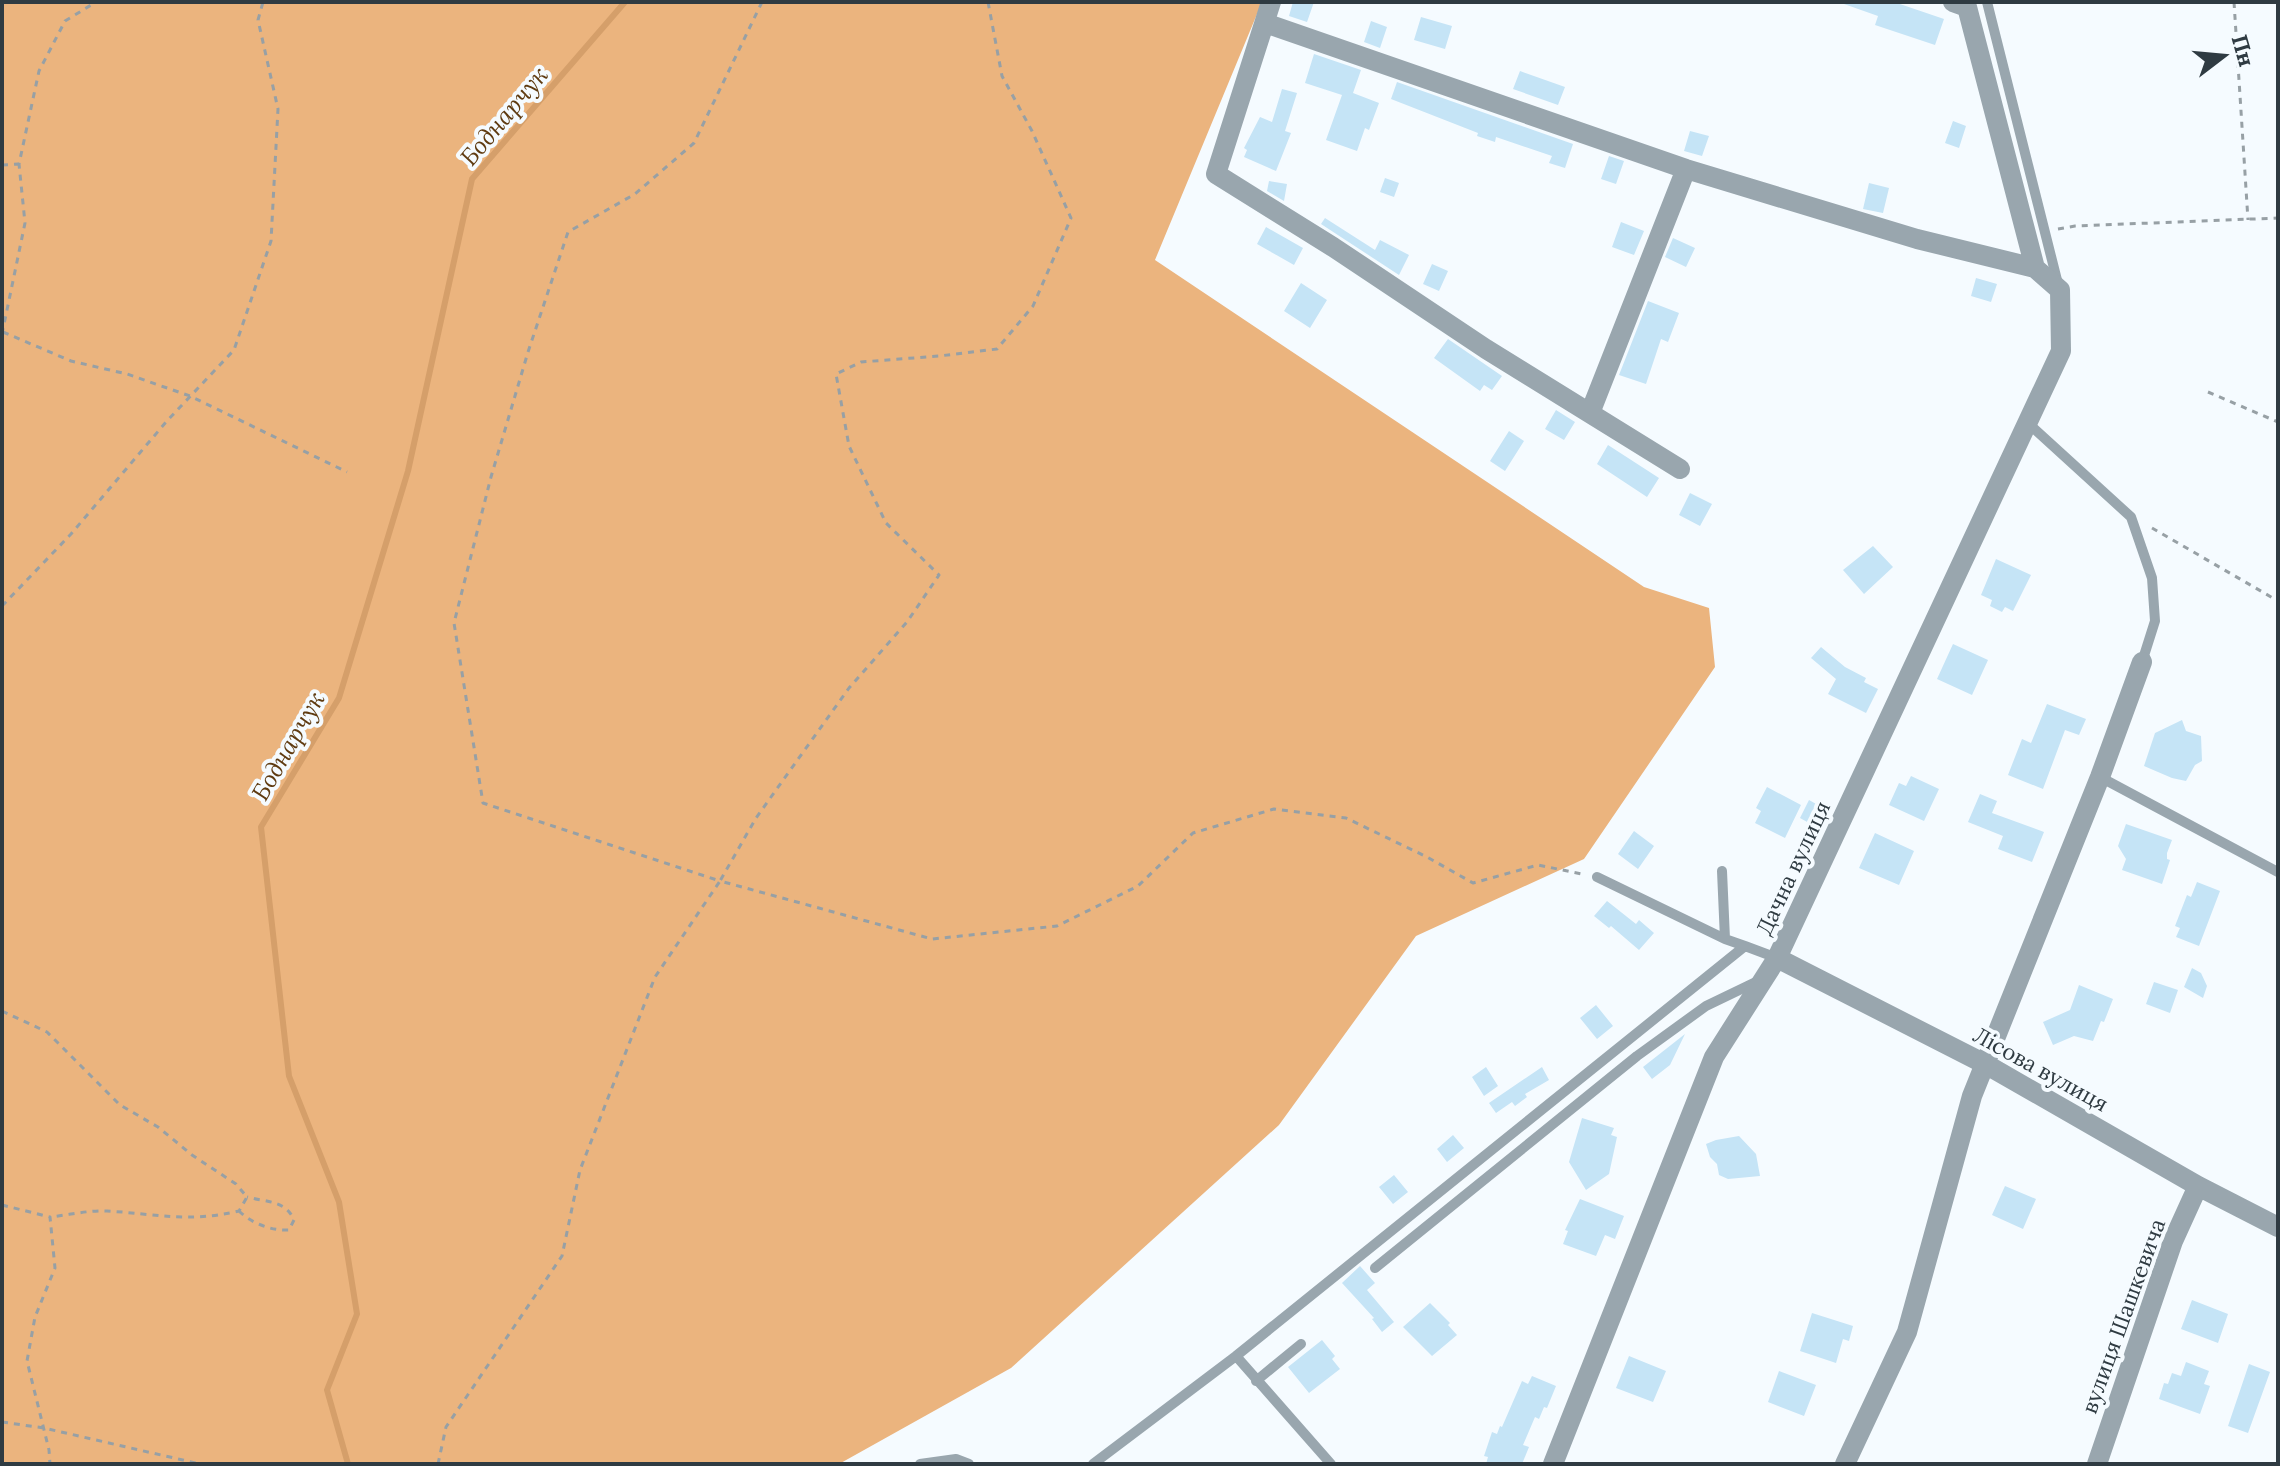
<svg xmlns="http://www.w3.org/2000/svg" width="2280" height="1466" font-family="Lora,serif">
<rect width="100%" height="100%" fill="#f5fbff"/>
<path fill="#ebb47e" d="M2 2H1262L1155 260 1644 587 1709 608 1715 667 1584 859 1416 936 1279 1125 1011 1368 839 1464H2Z"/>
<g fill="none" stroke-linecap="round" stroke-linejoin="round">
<path stroke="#d59f6a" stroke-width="6" d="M348 1464 327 1390 357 1314 339 1202 289 1076 261 827 339 698 408 471 472 179 625 2"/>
</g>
<path fill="#c5e4f6" d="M1293 2H1314L1307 22 1289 16Z
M1844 2H1894L1944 19 1935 45 1875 25 1878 16 1844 4Z
M1421 17 1452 26 1445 49 1414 40Z
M1371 21 1387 27 1380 48 1364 42Z
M1314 54 1361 70 1353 93 1379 103 1369 130 1365 128 1357 151 1326 140 1342 95 1305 83Z
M1520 71 1565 87 1558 105 1513 89Z
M1397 82 1573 144 1565 168 1549 163 1552 156 1496 137 1495 142 1477 136 1478 133 1391 99Z
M1282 89 1297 93 1285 131 1291 133 1276 171 1244 157 1247 150 1244 148 1260 117 1272 122Z
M1953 121 1966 126 1959 148 1945 143Z
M1690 131 1709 136 1702 156 1684 151Z
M1609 156 1624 161 1616 184 1601 179Z
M1385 178 1399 183 1394 197 1380 192Z
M1269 181 1287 184 1284 201 1267 191Z
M1869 183 1889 188 1883 213 1863 209Z
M1325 218 1375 250 1380 240 1409 255 1399 275 1321 224Z
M1621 222 1644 231 1634 255 1612 247Z
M1266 227 1303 248 1294 265 1257 244Z
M1673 238 1695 248 1686 267 1665 257Z
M1432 264 1448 271 1439 291 1423 284Z
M1976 278 1997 284 1991 302 1971 296Z
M1301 283 1327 300 1310 328 1284 311Z
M1648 301 1679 313 1668 342 1661 339 1646 384 1619 375Z
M1448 339 1502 376 1492 390 1484 385 1480 391 1434 358Z
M1556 410 1575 422 1564 440 1545 429Z
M1509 431 1524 441 1505 471 1490 461Z
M1608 445 1659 478 1647 497 1597 464Z
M1690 493 1712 504 1700 526 1679 515Z
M1873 546 1893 567 1864 594 1843 570Z
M1996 559 2031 575 2013 611 2005 607 2002 612 1990 606 1992 600 1981 595Z
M1953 644 1988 660 1972 695 1937 679Z
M1821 647 1845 667 1866 678 1864 682 1878 689 1866 713 1828 694 1836 679 1811 658Z
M2047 704 2086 719 2079 735 2065 730 2043 789 2008 775 2022 739 2031 743Z
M2182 720 2186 731 2201 736 2202 761 2195 765 2186 781 2172 778 2144 766 2155 733Z
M1911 776 1939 789 1924 821 1889 805 1899 783 1906 786Z
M1767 787 1801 805 1785 838 1755 823 1761 811 1756 808Z
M1980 794 1997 801 1992 813 2044 832 2032 862 1998 849 2003 836 1968 822Z
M1809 800 1827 810 1818 828 1800 818Z
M2126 824 2172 840 2167 853V859L2170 860 2162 884 2122 870 2126 859 2118 846Z
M1634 831 1654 846 1638 869 1618 854Z
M1875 833 1914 851 1899 885 1859 868Z
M2197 882 2220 891 2199 946 2176 937 2180 928 2175 926 2187 895 2191 897Z
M1607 901 1636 924 1639 920 1654 933 1639 950 1611 926 1609 928 1594 916Z
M2192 968 2201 973 2207 986 2203 998 2184 987Z
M2154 982 2178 990 2170 1013 2146 1004Z
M2079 985 2113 999 2104 1022 2101 1021 2093 1041 2074 1036 2053 1045 2043 1022 2070 1010Z
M1596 1005 1613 1026 1597 1039 1580 1018Z
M1685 1034 1670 1065 1652 1079 1643 1067Z
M1486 1067 1498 1086 1484 1096 1472 1077Z
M1542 1067 1549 1080 1525 1094 1527 1097 1515 1106 1512 1102 1496 1113 1489 1103Z
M1582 1118 1614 1128 1611 1135 1617 1137 1609 1174 1586 1190 1569 1162Z
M1453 1135 1464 1148 1447 1162 1437 1149Z
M1739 1136 1756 1154 1760 1176 1728 1179 1719 1175 1717 1164 1710 1157 1706 1144 1716 1140Z
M1394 1175 1408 1192 1393 1204 1379 1187Z
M2005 1186 2036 1199 2023 1229 1992 1215Z
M1580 1199 1624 1216 1615 1239 1605 1235 1596 1256 1563 1244 1568 1231 1565 1230Z
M1360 1266 1375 1283 1367 1290 1394 1322 1382 1332 1372 1319 1374 1318 1342 1283Z
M2192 1300 2228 1314 2218 1343 2181 1329Z
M1430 1303 1450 1323 1448 1325 1457 1335 1432 1356 1403 1327Z
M1812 1313 1853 1326 1849 1341 1843 1339 1836 1363 1800 1351Z
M1322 1340 1335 1356 1332 1359 1340 1369 1309 1393 1288 1367Z
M1629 1356 1666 1371 1653 1402 1616 1388Z
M2186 1362 2209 1371 2204 1384 2210 1386 2200 1414 2159 1399 2164 1383 2168 1384 2172 1373 2181 1376Z
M2249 1364 2270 1372 2248 1433 2228 1426Z
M1779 1371 1816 1385 1804 1416 1768 1402Z
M1532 1376 1556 1386 1547 1408 1544 1407 1539 1419 1535 1417 1523 1445 1529 1447 1522 1464H1486L1488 1457 1484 1456 1492 1432 1497 1434 1500 1426 1502 1427 1522 1381 1528 1384Z"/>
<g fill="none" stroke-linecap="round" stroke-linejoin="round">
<path stroke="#97a0a5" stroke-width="3" stroke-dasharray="6 6" stroke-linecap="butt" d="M762 2 694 143 635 194 568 232 528 352 491 477 454 623 483 803 720 881 756 818 849 688 907 622 939 575 886 523 849 446 836 374 861 362 939 356 997 349 1033 306 1071 218 1032 131 1002 76 988 2
M2234 2 2248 220
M2 165 19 164
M2058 229 2075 226 2278 218
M3 332 71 361 127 374 190 396 347 472
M2 334 25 223 19 164 39 71 65 21 96 2
M2208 392 2278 422
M2152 528 2278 601
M2 606 71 534 166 422 234 350 271 241 278 109 258 20 263 2
M2 1011 47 1032 120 1105 158 1127 192 1155 236 1184 247 1197 239 1211C187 1223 158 1214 107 1211 89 1210 69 1215 50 1217
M2 1205 50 1217 55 1268 35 1317 27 1361 49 1450 50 1464
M239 1211C251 1223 271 1231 289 1230L294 1220C286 1200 265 1202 247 1197
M2 1422 44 1428 200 1464
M438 1464 446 1427 562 1256 580 1170 655 977 720 881 932 939 1057 926 1138 886 1193 833 1274 809 1346 818 1427 857 1473 883 1538 865 1582 874"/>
<path stroke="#99a6ae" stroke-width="10" d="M1987 2 2058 284
M2028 423 2131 517 2152 578 2155 621 2142 662
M2100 777 2278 872
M1722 871 1725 939 1745 946
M1597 877 1725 939
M1375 1268 1637 1056 1706 1006 1760 980
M1236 1356 1745 946 1777 958
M1256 1381 1301 1344
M920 1464 956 1459 969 1464
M1093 1464 1236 1356 1331 1464"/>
<path stroke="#99a6ae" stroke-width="20" d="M1271 2 1216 174 1333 247 1486 349 1680 469
M1953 2 1967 7 2035 268
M1265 23 1686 169 1917 239 2035 268 2060 290 2061 351 1777 958 1714 1057 1553 1464
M1590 413 1686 169
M1777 958 1987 1065 2198 1186 2278 1227
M1845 1464 1907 1332 1972 1096 2100 777 2142 662
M2097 1464 2173 1241 2198 1186"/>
</g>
<g text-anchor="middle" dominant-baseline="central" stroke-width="8" stroke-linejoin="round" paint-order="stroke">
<g font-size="22" fill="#2f3b42" stroke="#f5fbff">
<text transform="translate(1793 868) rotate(-65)">Дачна вулиця</text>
<text transform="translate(2041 1069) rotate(29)">Лісова вулиця</text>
<text transform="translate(2123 1316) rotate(-70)">вулиця Шашкевича</text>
</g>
<g font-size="24" font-style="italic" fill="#5f3b11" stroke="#f5fbff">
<text transform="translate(504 116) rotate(-50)">Боднарчук</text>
<text transform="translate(288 746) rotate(-60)">Боднарчук</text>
</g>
</g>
<rect width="2280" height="1466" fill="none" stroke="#2f3b42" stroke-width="8"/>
<g transform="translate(2224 56) rotate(74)" stroke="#f5fbff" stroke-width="6" paint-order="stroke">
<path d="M0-6L14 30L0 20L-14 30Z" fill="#2f3b42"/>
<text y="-12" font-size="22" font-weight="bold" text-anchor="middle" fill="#2f3b42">Пн</text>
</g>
</svg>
